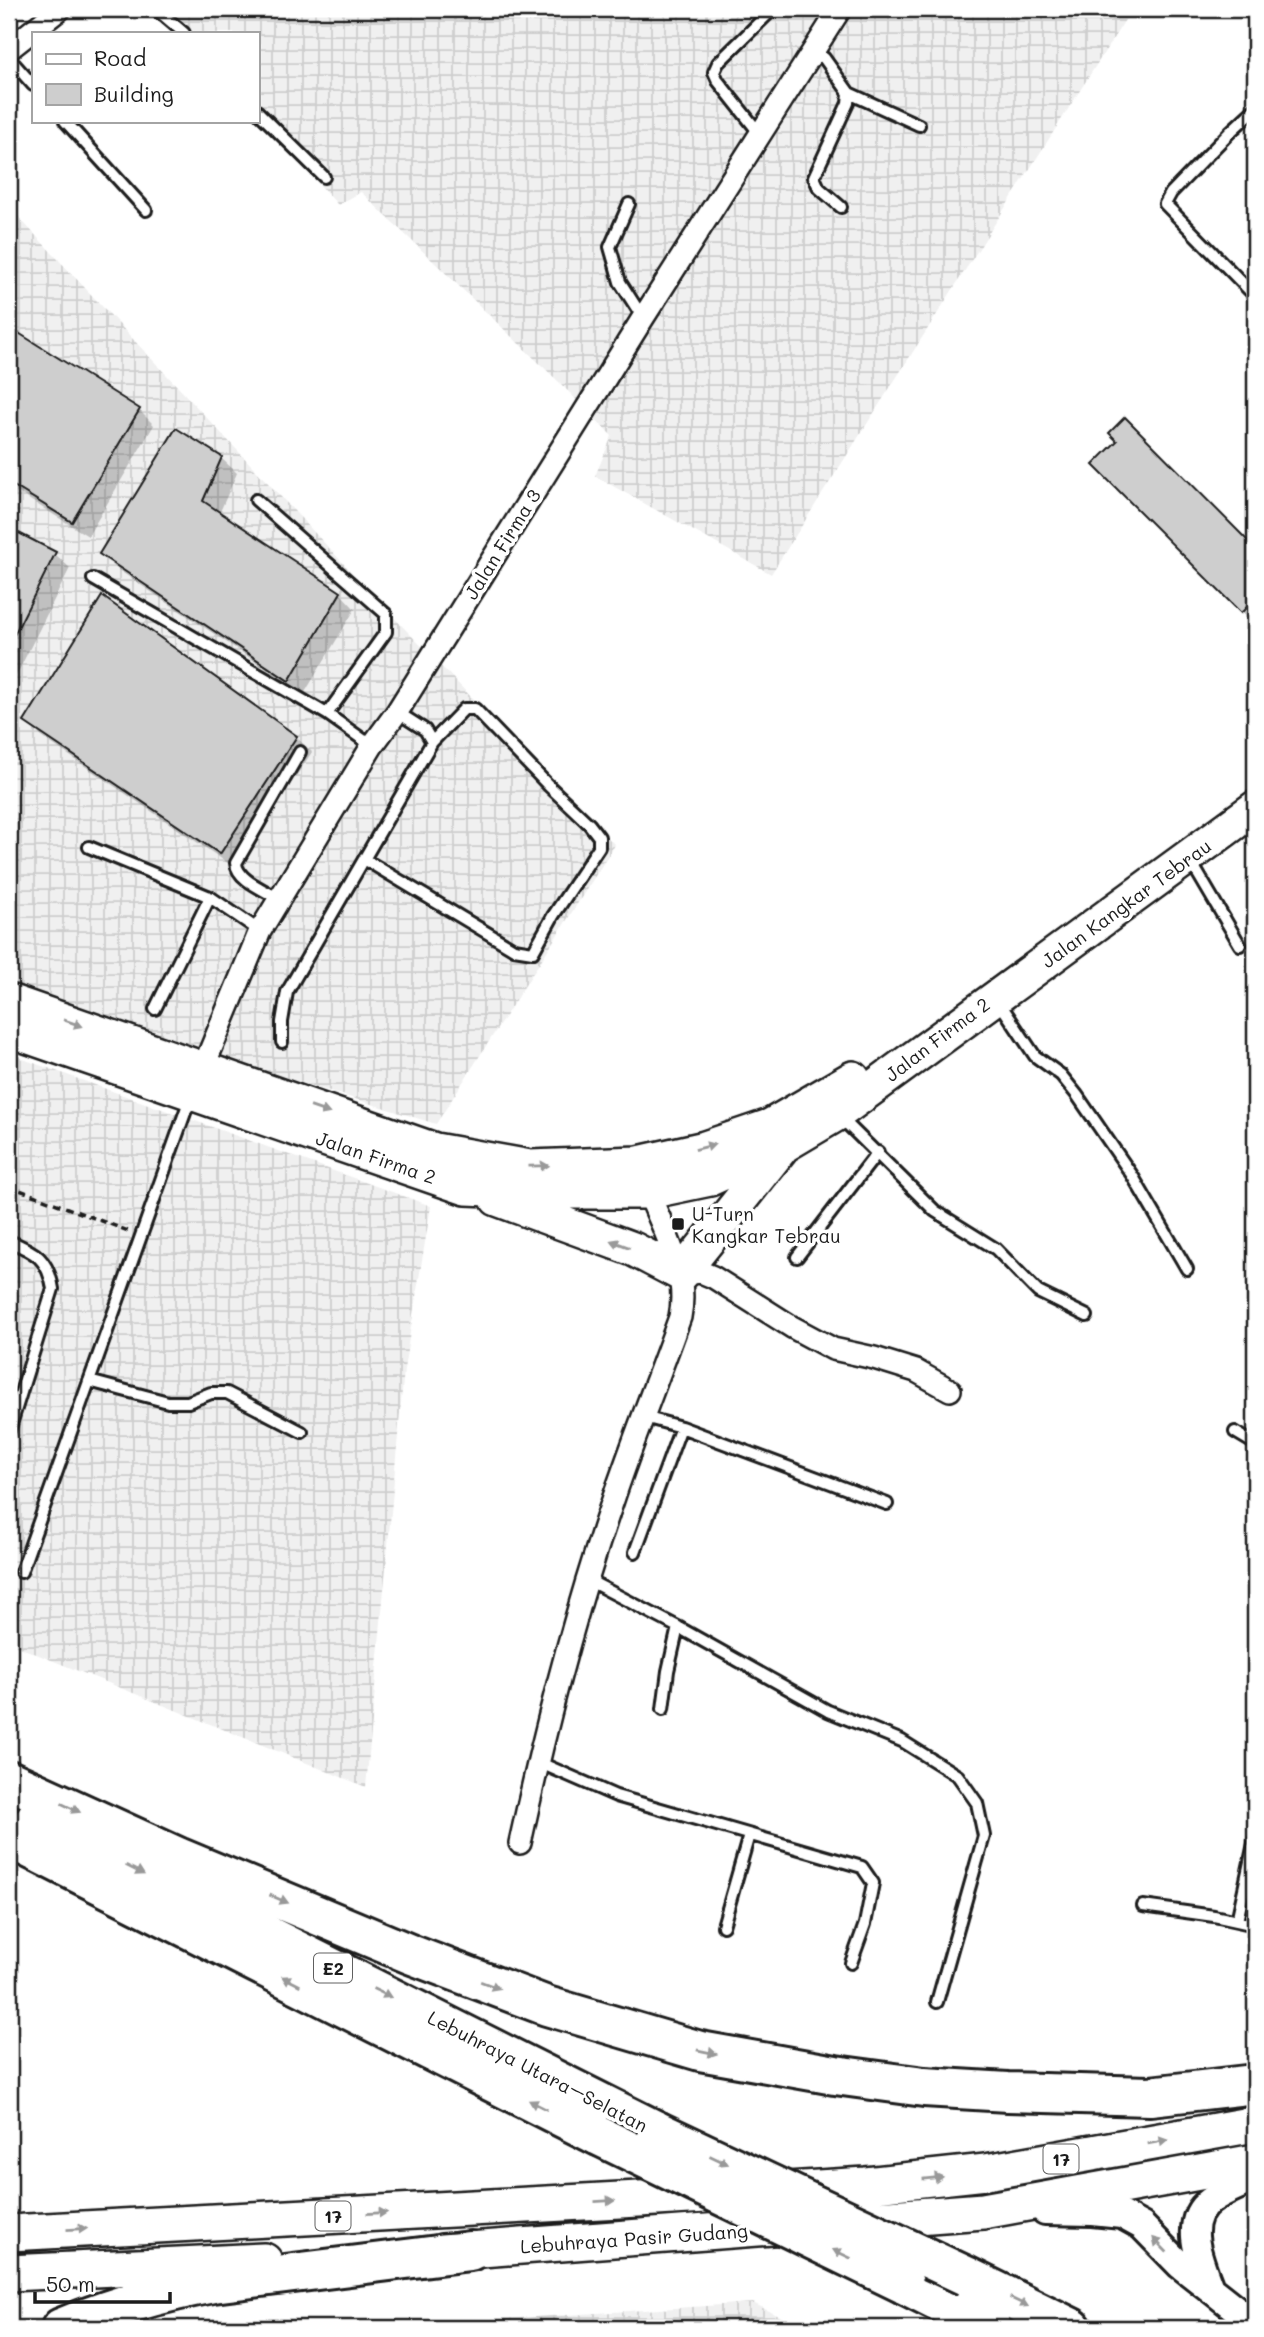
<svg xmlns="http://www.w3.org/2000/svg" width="1264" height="2337" font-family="Mali,sans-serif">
<defs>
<pattern id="industrial-grid" width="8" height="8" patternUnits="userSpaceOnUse" patternTransform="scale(1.75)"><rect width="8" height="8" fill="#f0f0f0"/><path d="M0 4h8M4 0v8" fill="none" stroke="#cdcdcd"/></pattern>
</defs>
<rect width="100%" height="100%" fill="#fff"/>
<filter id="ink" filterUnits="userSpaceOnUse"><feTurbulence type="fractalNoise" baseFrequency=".0143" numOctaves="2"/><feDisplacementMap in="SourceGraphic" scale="14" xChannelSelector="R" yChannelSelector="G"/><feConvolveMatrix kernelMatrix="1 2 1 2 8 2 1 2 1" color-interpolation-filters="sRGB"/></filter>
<g filter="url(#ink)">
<path fill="url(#industrial-grid)" d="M156 9H1132L771 574 595 476 612 436 560 383 361 192 338 205 257 116V33H182Z
M9 207 404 628 615 845 436 1124 255 1068 9 984Z
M9 1054 431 1206 404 1369 366 1787 9 1643Z
M753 2303 803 2328H488V2320Z"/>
<path fill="#0003" d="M9 329 139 410 154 425 88 536 17 492 9 516Z
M1125 420 1255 551V625L1095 465 1119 441Z
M221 458 237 473 219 514 340 593 355 609 304 694 117 569 102 554Z
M9 530 54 553 70 568 9 690Z
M102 599 296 737 312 752 235 868 42 737 27 722Z"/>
<path fill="#cecece" stroke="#1c1c1c" stroke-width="2" d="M9 327 140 409 72 522 9 483Z
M1125 417 1255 548V599L1241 613 1093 465 1117 441 1109 433Z
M176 428 222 457 203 501 341 592 289 681 99 554Z
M9 528 56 552 9 645Z
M102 596 297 736 220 854 24 722Z"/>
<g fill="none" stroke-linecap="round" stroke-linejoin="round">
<defs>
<path id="service" d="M156 9 184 33
M812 52 824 58 849 93 848 103 814 177 819 188 841 207
M9 58 33 85
M849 93 919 125
M1255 109 1230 132 1171 193 1165 204 1255 296
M257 111 324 177
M65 121 146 210
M760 134 718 81 714 72 718 63 773 9
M629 204 610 247 620 282 643 318
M256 500 386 614V632L327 714
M93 579 327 714 372 746
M89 847 210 897 260 931
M364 859 514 949 533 952 553 916 599 847V837L589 824 549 786 475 709H464L432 742
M1190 860 1240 945
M279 899C265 890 237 880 236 863L300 752
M999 1002 1035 1056 1061 1075 1077 1095 1132 1175 1187 1269
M155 1009 210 897
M282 1042V1022L287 992 432 742 425 730 397 712
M841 1118 935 1211 996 1249 1038 1292 1087 1316
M9 1241C36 1252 48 1259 53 1289L9 1431
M797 1257 878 1152
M89 1381 168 1402H188L211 1393H227L302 1432
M644 1417 681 1427 887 1504
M1235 1432 1255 1444
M635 1552 681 1427
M21 1572 191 1096
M588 1580 678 1627 828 1711 902 1741 958 1776 977 1803 984 1836 937 2002
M663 1709 668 1671 678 1627
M538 1762 616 1796 862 1867 873 1883 865 1924 851 1963
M1143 1906 1214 1916 1255 1925
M1237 1921 1255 1839
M723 1926 749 1835"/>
<path id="minor" d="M9 49 60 9
M198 1080 260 931 372 746 397 712 643 318 840 9
M681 1274 701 1272 713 1277 792 1327 833 1349 874 1358 916 1371 950 1390
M520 1843C545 1728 574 1614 612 1503 633 1440 658 1379 680 1317 690 1269 660 1226 644 1181"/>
<path id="tertiary" d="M1045 2211 1092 2212 1122 2215 1142 2226 1180 2265 1255 2324
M1210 2288C1201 2263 1181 2222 1210 2201 1223 2191 1241 2185 1255 2178"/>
<path id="primary" d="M9 1001 435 1150 530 1167 638 1163 705 1148 770 1126 853 1078
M9 1030 466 1188 562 1192H648L710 1179 783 1146 837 1114 1255 808
M497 1199 633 1249 681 1274 781 1149"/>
<path id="trunk" d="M9 2233 657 2198 866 2185 986 2172 1255 2124
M442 2252 983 2211 1255 2162
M9 2273 264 2261"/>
<path id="motorway" d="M9 1780 178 1857 410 1954 547 2006 700 2051 835 2075 924 2087 1008 2092 1150 2096 1255 2084
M35 1819 657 2131
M9 1838 599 2136
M966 2276 1072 2328
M904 2284 992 2328
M61 2328C110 2307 160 2293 213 2283L470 2251"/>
</defs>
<use href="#service" stroke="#1c1c1c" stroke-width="16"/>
<use href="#minor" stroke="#1c1c1c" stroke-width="26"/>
<use href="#tertiary" stroke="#1c1c1c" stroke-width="32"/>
<use href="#primary" stroke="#1c1c1c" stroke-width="38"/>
<use href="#trunk" stroke="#1c1c1c" stroke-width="40"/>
<use href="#motorway" stroke="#1c1c1c" stroke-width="44"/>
<path stroke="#1c1c1c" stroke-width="3.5" stroke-dasharray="7 5" stroke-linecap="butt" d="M9 1186 128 1231"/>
<use href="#service" stroke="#fff" stroke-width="10"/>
<use href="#minor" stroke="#fff" stroke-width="21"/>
<use href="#tertiary" stroke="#fff" stroke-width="26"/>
<use href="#primary" stroke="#fff" stroke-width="33"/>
<use href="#trunk" stroke="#fff" stroke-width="35"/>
<use href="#motorway" stroke="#fff" stroke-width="38"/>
<defs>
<path id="motorway-bridge" d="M657 2131 966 2276
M599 2136 904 2284"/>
</defs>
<use href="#motorway-bridge" stroke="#1c1c1c" stroke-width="44" stroke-linecap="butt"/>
<use href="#motorway-bridge" stroke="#fff" stroke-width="38"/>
</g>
<defs><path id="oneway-solid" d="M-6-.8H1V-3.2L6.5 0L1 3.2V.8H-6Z" transform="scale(1.75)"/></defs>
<g fill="#999">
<use href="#oneway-solid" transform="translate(73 1023) rotate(19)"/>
<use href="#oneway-solid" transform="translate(320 1110) rotate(19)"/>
<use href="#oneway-solid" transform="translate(705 1147) rotate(-15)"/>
<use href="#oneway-solid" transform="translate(539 1166) rotate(-1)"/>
<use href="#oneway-solid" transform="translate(620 1244) rotate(-160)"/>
<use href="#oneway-solid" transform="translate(71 1808) rotate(25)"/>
<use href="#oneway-solid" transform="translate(135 1870) rotate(27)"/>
<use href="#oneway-solid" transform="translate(279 1899) rotate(23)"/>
<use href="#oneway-solid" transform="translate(291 1981) rotate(-153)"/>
<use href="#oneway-solid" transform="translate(490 1985) rotate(21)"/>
<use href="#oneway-solid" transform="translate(382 1993) rotate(26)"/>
<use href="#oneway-solid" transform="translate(707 2052) rotate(11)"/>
<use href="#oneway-solid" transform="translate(538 2105) rotate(-153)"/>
<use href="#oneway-solid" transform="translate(1158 2142) rotate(-10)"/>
<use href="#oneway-solid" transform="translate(719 2160) rotate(25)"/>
<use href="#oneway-solid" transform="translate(933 2178) rotate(-6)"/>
<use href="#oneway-solid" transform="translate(605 2201) rotate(-3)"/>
<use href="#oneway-solid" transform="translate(377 2213) rotate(-3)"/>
<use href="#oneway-solid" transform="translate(77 2229) rotate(-3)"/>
<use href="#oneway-solid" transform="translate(1160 2245) rotate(-134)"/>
<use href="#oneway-solid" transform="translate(842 2254) rotate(-154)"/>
<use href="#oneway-solid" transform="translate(1019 2302) rotate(26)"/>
</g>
</g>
<rect fill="#1c1c1c" stroke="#fff" stroke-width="2.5" x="671" y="1217" width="14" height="14" rx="3.5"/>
<g text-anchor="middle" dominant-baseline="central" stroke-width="7" stroke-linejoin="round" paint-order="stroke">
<g fill="#fff" stroke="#606060" stroke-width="2">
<rect x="314" y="1953.5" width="38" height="29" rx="5"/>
<rect x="1043.5" y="2144.5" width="35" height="29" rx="5"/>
<rect x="315.5" y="2201.5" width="35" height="29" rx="5"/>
</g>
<g font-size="18" font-weight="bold" fill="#1c1c1c">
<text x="333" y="1968">E2</text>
<text x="1061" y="2159">17</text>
<text x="333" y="2216">17</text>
</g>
<g font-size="19" fill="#1c1c1c" stroke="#fff">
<text transform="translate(502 544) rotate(-58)">Jalan Firma 3</text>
<text transform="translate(1126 903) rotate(-36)">Jalan Kangkar Tebrau</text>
<text transform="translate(937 1039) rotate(-37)">Jalan Firma 2</text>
<text transform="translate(376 1157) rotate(19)">Jalan Firma 2</text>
<text transform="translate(538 2071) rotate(27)">Lebuhraya Utara–Selatan</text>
<text transform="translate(634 2238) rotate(-4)">Lebuhraya Pasir Gudang</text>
</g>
<g font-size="19" fill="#1c1c1c" stroke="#fff" text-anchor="start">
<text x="692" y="1213">U-Turn<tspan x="692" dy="22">Kangkar Tebrau</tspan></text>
</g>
</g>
<rect width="1264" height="2337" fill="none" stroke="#fff" stroke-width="35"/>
<rect x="18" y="18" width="1229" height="2302" fill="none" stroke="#1c1c1c" stroke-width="2.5" filter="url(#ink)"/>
<rect x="32" y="32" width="228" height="91" fill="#ffffff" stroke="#a4a4a4" stroke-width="2"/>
<rect x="46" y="54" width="35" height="10" fill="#ffffff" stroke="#a4a4a4" stroke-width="2"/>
<text x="94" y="66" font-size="21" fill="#1c1c1c">Road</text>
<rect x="46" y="84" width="35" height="21" fill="#cecece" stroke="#a4a4a4" stroke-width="2"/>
<text x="94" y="102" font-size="21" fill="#1c1c1c">Building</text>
<path d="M35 2292v10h135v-10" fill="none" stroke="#1c1c1c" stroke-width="3.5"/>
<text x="46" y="2292" font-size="21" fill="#1c1c1c" stroke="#ffffff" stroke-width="5" paint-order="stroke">50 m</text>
</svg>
